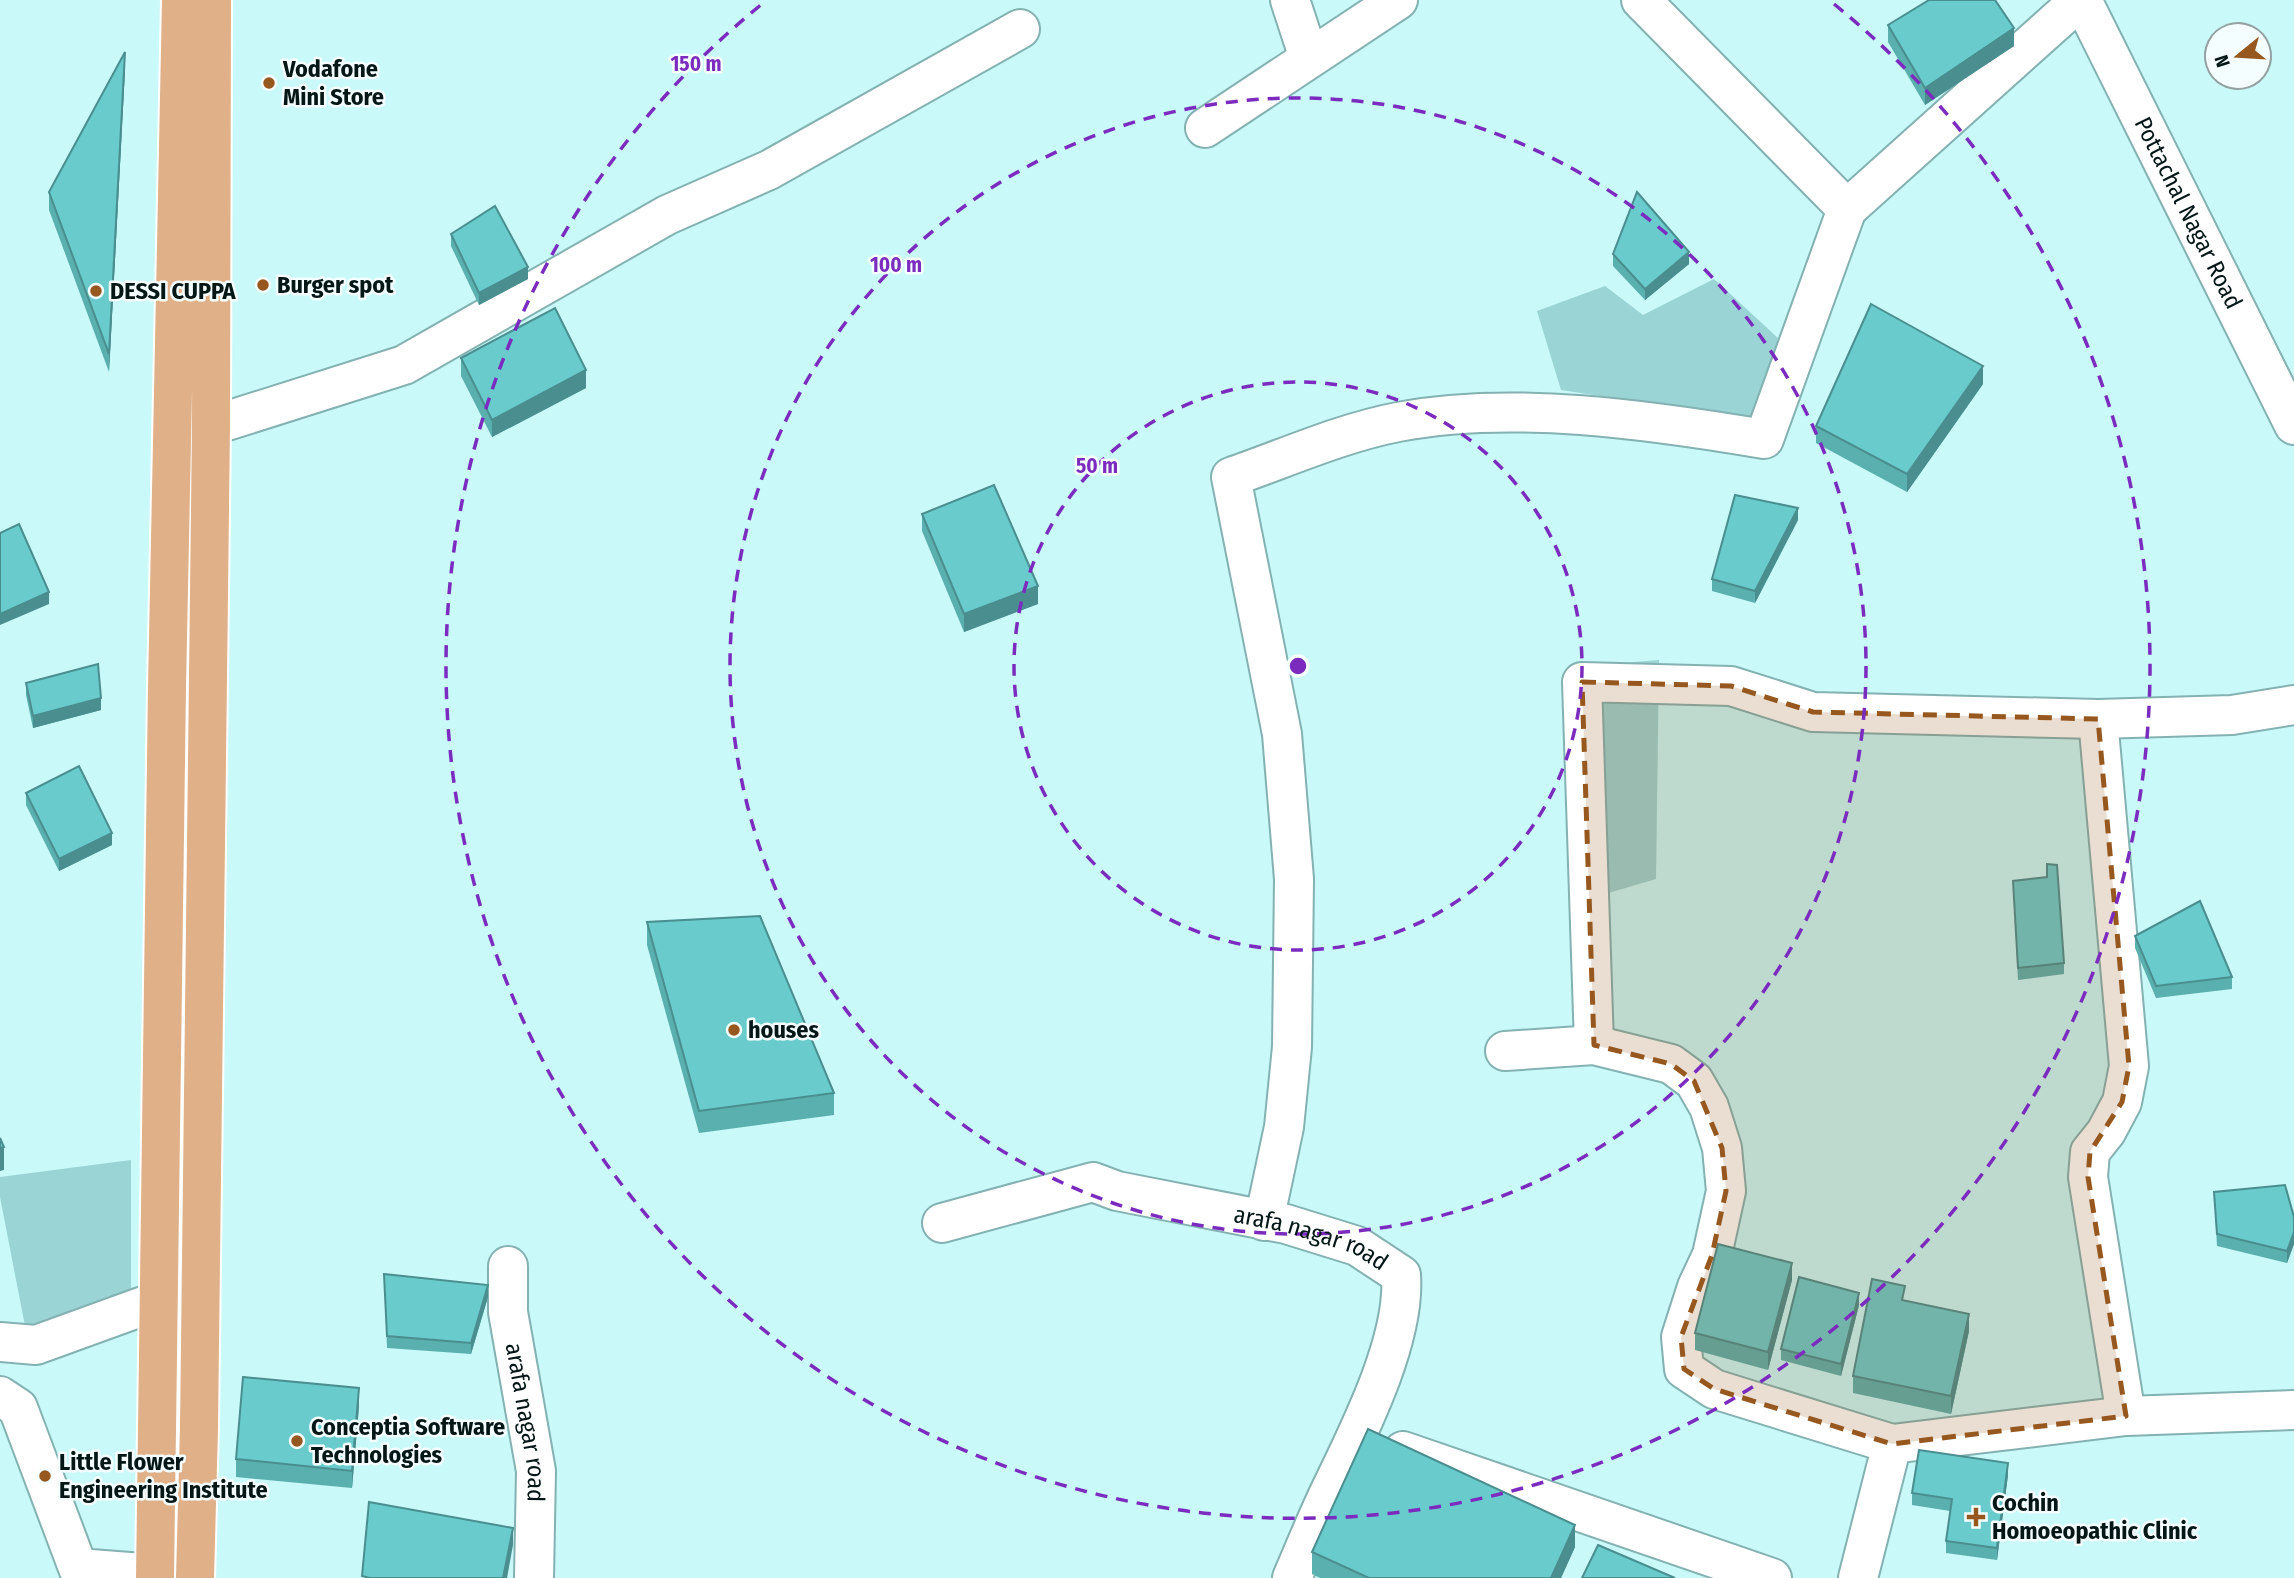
<svg xmlns="http://www.w3.org/2000/svg" width="2294" height="1578" font-family="'Fira Sans Condensed',sans-serif">
<rect width="100%" height="100%" fill="#c9f9f9"/>
<path fill="#9ad4d5" d="M1714 279 1778 338 1759 420 1561 390 1537 311 1605 286 1643 315Z
M1659 660 1656 879 1588 899 1587 666Z
M131 1160V1297L25 1326 0 1197V1177Z"/>
<g fill="none" stroke-linecap="round" stroke-linejoin="round">
<defs>
<g id="minor">
<path d="M1290 0 1309 58"/>
<path id="s1" d="M2082 0 2294 425"/>
<path d="M1205 128 1398 0"/>
<path d="M1847 209 2080 0"/>
<path d="M211 426 404 365 667 215 769 170 1020 29"/>
<path d="M2098 719 2129 1066 2122 1102 2106 1132 2090 1152 2088 1177 2126 1416"/>
<path d="M1594 1045 1582 682 1731 686 1813 712 2098 719 2232 715 2294 705"/>
<path d="M1505 1051 1594 1045 1671 1064 1694 1081 1709 1107 1722 1148 1726 1191 1712 1255 1697 1287 1681 1337 1684 1369 1714 1389 1892 1444"/>
<path d="M1264 1221 1284 1127 1292 1047 1294 879 1282 734 1231 477C1286 458 1341 433 1398 422 1512 400 1650 420 1764 439L1847 209 1641 0"/>
<path id="s2" d="M942 1223 1093 1182 1117 1191 1286 1224 1357 1246 1401 1275C1406 1339 1359 1431 1331 1489 1317 1518 1305 1548 1292 1578"/>
<path id="s3" d="M508 1266V1312L536 1471 534 1578"/>
<path d="M0 1342 36 1345 160 1300"/>
<path d="M0 1396 18 1408 78 1568 155 1574"/>
<path d="M1403 1451 1772 1578"/>
<path d="M1858 1578 1892 1444 2126 1416 2294 1410"/>
</g>
<path id="major" d="M155 1578 167 687 181 0
M195 1578 199 1428 211 426 212 0"/>
</defs>
<use href="#minor" stroke="#84b1b2" stroke-width="42"/>
<use href="#major" stroke="#fff" stroke-width="42"/>
<use href="#minor" stroke="#fff" stroke-width="38"/>
<use href="#major" stroke="#e0b088" stroke-width="38"/>
</g>
<path fill="#5aafaf" d="M1888 25 2014 46 1925 105 1888 42Z
M125 69 109 372 49 210V192Z
M451 234 528 279 479 305 451 246Z
M1613 254 1689 264 1645 300 1613 266Z
M461 358 586 388 492 437 461 376Z
M1983 384 1907 492 1816 443V426Z
M922 514 1038 604 964 632 922 531Z
M1798 520 1755 603 1712 591V579Z
M26 683 101 710 33 728 26 695Z
M26 793 112 845 59 871 26 805Z
M2013 881 2064 963V974L2018 980Z
M647 922 834 1093V1115L699 1133 647 945Z
M2135 936 2232 977V989L2156 998 2135 948Z
M2214 1192 2294 1217V1244L2287 1263 2217 1246Z
M384 1274 488 1297 471 1354 387 1348Z
M1792 1280 1768 1370 1695 1350V1333Z
M1905 1300 1969 1331 1951 1414 1853 1393V1376Z
M1859 1305 1841 1376 1781 1360V1349Z
M359 1406 352 1488 236 1477V1459Z
M2008 1475 1997 1560 1946 1553V1541L1950 1511 1912 1505V1493Z
M1575 1547 1561 1578H1320L1312 1574V1552Z"/>
<path fill="#4a8e8f" d="M2014 28V46L1925 105V88Z
M125 52V69L109 372V354Z
M1689 252V264L1645 300V289Z
M528 267V279L479 305V293Z
M1983 366V384L1907 492V474Z
M586 370V388L492 437V420Z
M1798 508V520L1755 603V591Z
M1038 586V604L964 632V614Z
M49 592V604L0 625V614Z
M101 698V710L33 728V716Z
M112 833V845L59 871V859Z
M4 1147V1170L0 1171V1148Z
M2294 1232V1244L2287 1263V1251Z
M1792 1263V1280L1768 1370V1352Z
M488 1285V1297L471 1354V1343Z
M1859 1293V1305L1841 1376V1364Z
M1969 1314V1331L1951 1414V1396Z
M359 1388V1406L352 1488V1471Z
M2008 1463V1475L1997 1560V1548Z
M1575 1525V1547L1561 1578H1551Z
M513 1528V1545L507 1578H503Z"/>
<path fill="#69cbcc" stroke="#4a8e8f" stroke-width="2" d="M1929 0H1995L2014 28 1925 88 1888 25Z
M125 52 109 354 49 192Z
M1637 192 1689 252 1645 289 1613 254Z
M495 206 528 267 479 293 451 234Z
M1871 304 1983 366 1907 474 1816 426Z
M555 308 586 370 492 420 461 358Z
M994 485 1038 586 964 614 922 514Z
M1735 495 1798 508 1755 591 1712 579Z
M19 524 49 592 0 614V533Z
M98 664 101 698 33 716 26 683Z
M79 766 112 833 59 859 26 793Z
M2047 864 2057 865 2064 963 2018 968 2013 881 2047 877Z
M2200 901 2232 977 2156 986 2135 936Z
M760 916 834 1093 699 1111 647 922Z
M0 1138 4 1147 0 1148Z
M2285 1185 2294 1217V1232L2287 1251 2217 1234 2214 1192Z
M1718 1244 1792 1263 1768 1352 1695 1333Z
M384 1274 488 1285 471 1343 387 1336Z
M1799 1277 1859 1293 1841 1364 1781 1349Z
M1872 1279 1905 1286 1902 1300 1969 1314 1951 1396 1853 1376Z
M243 1377 359 1388 352 1471 236 1459Z
M1368 1429 1575 1525 1551 1578H1369L1312 1552Z
M1919 1450 2008 1463 1997 1548 1946 1541 1952 1499 1912 1493Z
M369 1502 513 1528 503 1578H370L362 1576Z
M1598 1545 1675 1578H1582Z"/>
<path fill="#97581f" fill-opacity="0.2" stroke="#97581f" stroke-width="5" stroke-dasharray="14 9" stroke-linejoin="round" d="M1582 682 1731 686 1813 712 2098 719 2129 1066 2122 1102 2090 1152 2088 1177 2126 1416 1892 1444 1714 1389 1684 1369 1681 1337 1712 1255 1726 1191 1722 1148 1694 1081 1671 1064 1594 1045Z"/>
<g fill="none" stroke="#7b2cbf" stroke-width="3.5" stroke-dasharray="12 9">
<circle cx="1298" cy="666" r="284"/>
<circle cx="1298" cy="666" r="568"/>
<path d="M1834 4A852 852 0 1 1 762 4"/>
</g>
<g fill="#97581f" stroke="#f4fefe" stroke-width="2.5">
<circle cx="269" cy="83" r="7"/>
<circle cx="263" cy="285" r="7"/>
<circle cx="96" cy="291" r="7"/>
<circle cx="734" cy="1030" r="7"/>
<circle cx="297" cy="1441" r="7"/>
<circle cx="45" cy="1476" r="7"/>
<path d="M1972.5 1506.5h7v7h7v7h-7v7h-7v-7h-7v-7h7z"/>
</g>
<g text-anchor="middle" dominant-baseline="central" stroke-width="5" stroke-linejoin="round" paint-order="stroke">
<g font-size="24" font-weight="bold" fill="#041616" stroke="#f4fefe" text-anchor="start">
<text x="283" y="69">Vodafone<tspan x="283" dy="28">Mini Store</tspan></text>
<text x="277" y="285">Burger spot</text>
<text x="110" y="291">DESSI CUPPA</text>
<text x="748" y="1030">houses</text>
<text x="311" y="1427">Conceptia Software<tspan x="311" dy="28">Technologies</tspan></text>
<text x="59" y="1462">Little Flower<tspan x="59" dy="28">Engineering Institute</tspan></text>
<text x="1992" y="1503">Cochin<tspan x="1992" dy="28">Homoeopathic Clinic</tspan></text>
</g>
<g font-size="24" fill="#041616" stroke="#f4fefe">
<text stroke="none"><textPath href="#s1" startOffset="238">Pottachal Nagar Road</textPath></text>
<text stroke="none"><textPath href="#s2" startOffset="382">arafa nagar road</textPath></text>
<text stroke="none"><textPath href="#s3" startOffset="158">arafa nagar road</textPath></text>
</g>
</g>
<circle cx="1298" cy="666" r="10" fill="#7b2cbf" stroke="#f4fefe" stroke-width="3.5"/>
<g font-size="21" text-anchor="middle" font-weight="bold" fill="#7b2cbf" stroke="#f4fefe" stroke-width="5" stroke-linejoin="round" paint-order="stroke">
<text x="696" y="71">150 m</text>
<text x="896" y="272">100 m</text>
<text x="1097" y="473">50 m</text>
</g>
<g transform="translate(2238 56) rotate(252)"><circle r="33" fill="#f4fefe" stroke="#94a1a1" stroke-width="2"/>
<path d="M0-5L12 26L0 18L-12 26Z" fill="#97581f"/>
<text y="-10" font-size="19" font-weight="bold" text-anchor="middle" fill="#041616">N</text>
</g>
</svg>
